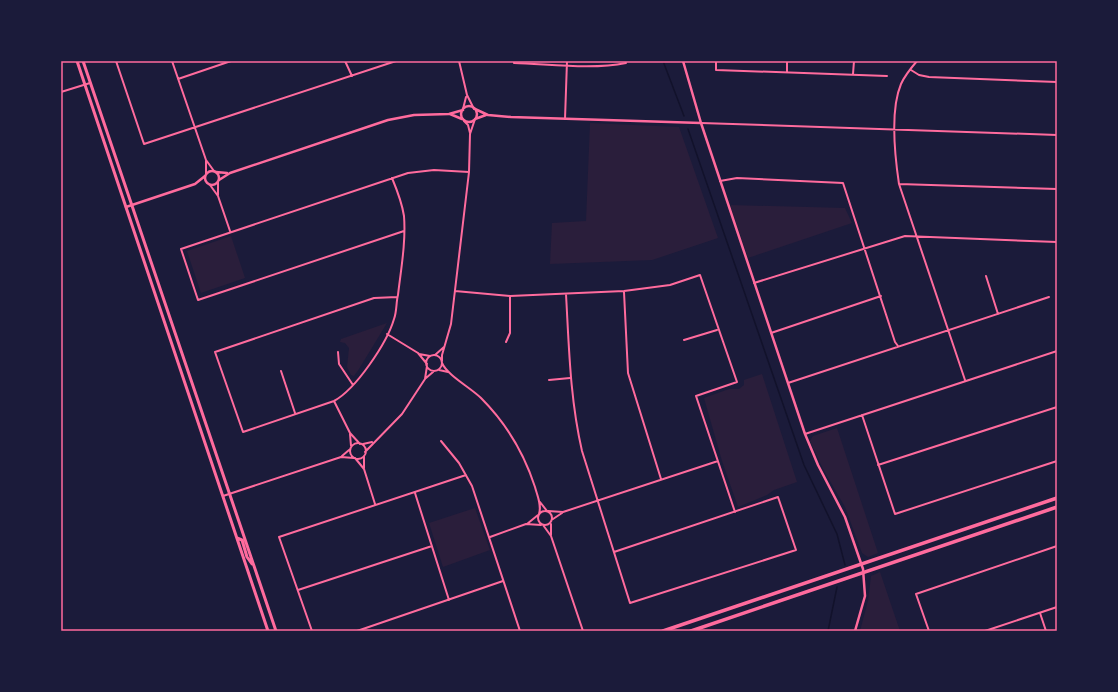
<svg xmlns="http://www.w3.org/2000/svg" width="1118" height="692" font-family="Spectral,serif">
<rect width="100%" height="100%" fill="#1b1b3a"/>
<path fill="#2a1e3b" d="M590 123 679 127 718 238 652 260 550 264 552 223 586 221Z
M730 205 845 208 852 223 748 258Z
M231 236 245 278 201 293 187 251Z
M387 323 359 369 354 376 351 375 347 367 349 348 345 343 340 342 341 339Z
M762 374 797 482 774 490 767 495 738 507 722 461 704 398 729 389H739L744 385V380Z
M837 428 878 553 868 557 862 553 845 507 823 469 810 441 813 436Z
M475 508 490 550 443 567 429 523Z
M880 572 900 631H860L868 601 871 576Z"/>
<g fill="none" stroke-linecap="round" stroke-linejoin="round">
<path stroke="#12122b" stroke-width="1.5" d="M663 61 684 116
M688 129 804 465 837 534 845 565
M828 631 837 587"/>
<path stroke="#ff6b9d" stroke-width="2" d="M116 61 144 144 396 61
M172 61 206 160 214 171
M345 61 352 76
M459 61 467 95 474 109
M514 61V63C549 64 592 70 626 63
M716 61V70L887 76
M787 61V72
M917 61C911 68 905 75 901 84 890 110 895 157 899 184L965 380
M911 70 919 75 929 77 1057 82
M853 74 854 61
M178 79 231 61
M61 92 90 83
M463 109 466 97
M565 119 567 61
M464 121 468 125 470 133
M701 123 1057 135
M206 174V161
M392 178C397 190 402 203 404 216 406 242 401 269 398 295 396 302 397 311 394 319 387 343 356 389 334 401L243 432 215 352 374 298 397 297
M720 181 737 178 843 183 895 342 898 346
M899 184 1057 189
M210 185 218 196 230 231
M218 195V182
M404 231 198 300 181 249 408 173 434 170 469 172
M986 276 998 314
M754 283 905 236 1057 242
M455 291 510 296 624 291 670 285 700 275 737 382 696 396 735 512
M624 292 628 373 661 479
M566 294C569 347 570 399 582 451L630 603 796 550 778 497 614 552
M771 333 881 296
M387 334 418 353 427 364
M684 340 717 330
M506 342 510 333V296
M338 352 339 364 353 385
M419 354 430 356
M435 355 444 347
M426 363a8 8 0 1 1 16 0a8 8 0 1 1-16 0Z
M442 361V355L451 324 469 172 470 134 475 119
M442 363C447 375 471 388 481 398 506 423 524 453 535 487 537 495 542 505 539 514
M439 370 448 372
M281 371 295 413
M426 378 433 372
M549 380 570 378
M788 383 1049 297
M334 401 350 433 360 444
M862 415 895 514 1057 461
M350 434 351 446
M805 434 1057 351
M441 441 459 463 472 486 520 631
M350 451a8 8 0 1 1 16 0a8 8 0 1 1-16 0Z
M363 444 372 442
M365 452 402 414 425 379 427 366
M342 456 349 450
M355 458 364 469 375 504
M878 465 1057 407
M364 468V456
M415 493 449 600
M223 496 341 457 354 458
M540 502 547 511
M538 518a7 7 0 1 1 14 0a7 7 0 1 1-14 0Z
M548 511 563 512 718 461
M553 519 562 513
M527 524 538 515
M551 524V535
M543 525 551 536 583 631
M490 537 526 524 541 525
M298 590 432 546
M1040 613 1046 631
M312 631 279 537 466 475
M357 631 503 581
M929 631 916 594 1057 546
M985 631 1057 607"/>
<path stroke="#ff6b9d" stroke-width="2.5" d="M683 61 701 123 805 434 818 465 845 517 863 569 865 596 855 631
M461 114a8 8 0 1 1 16 0a8 8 0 1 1-16 0Z
M475 109 488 115 511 117 701 123
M450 114 462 119
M475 119 486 115
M205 178a7 7 0 1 1 14 0a7 7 0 1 1-14 0Z
M216 172 227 173
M219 180 230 173 388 120 414 115 449 114 463 110
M126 207 195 184 205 176"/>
<path stroke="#ff6b9d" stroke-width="3" d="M77 61 268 631
M83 61 276 631
M237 538 242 540 247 557 252 564"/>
<path stroke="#ff6b9d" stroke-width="3.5" d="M663 631 1057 498
M691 631 1057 507"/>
</g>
<rect width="1118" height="692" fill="none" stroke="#1b1b3a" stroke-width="124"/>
<rect x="62" y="62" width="994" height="568" fill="none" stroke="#ff6b9d" stroke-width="1.5"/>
</svg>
